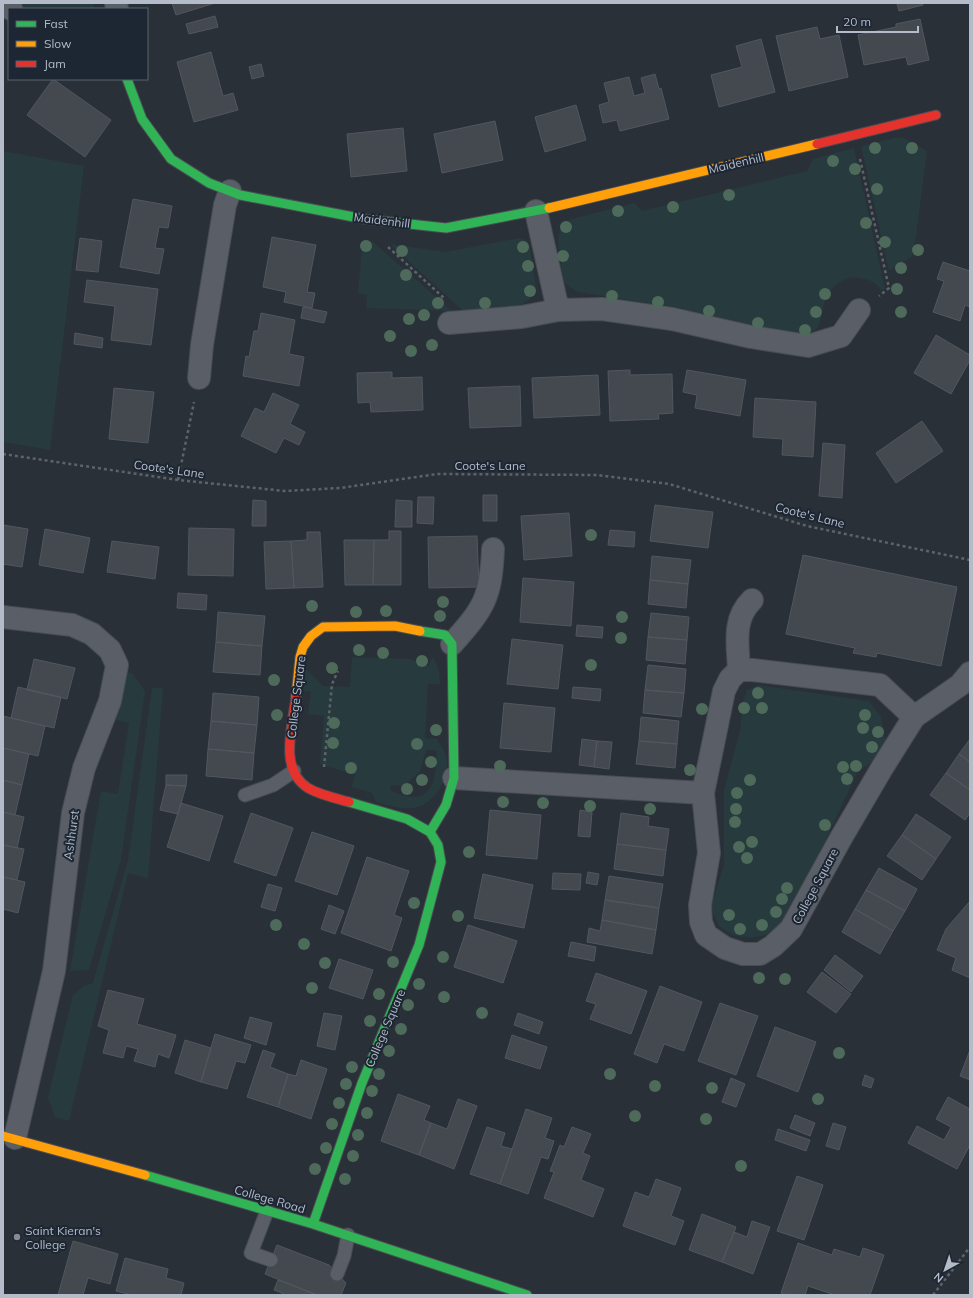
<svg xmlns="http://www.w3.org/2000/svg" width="973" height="1298" font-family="Mulish,sans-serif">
<rect width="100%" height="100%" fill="#2a3038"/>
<path fill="#273a3e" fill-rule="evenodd" d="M19 3H94V9H21Z
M898 137 904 138 927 151 916 237 911 257 889 271 861 146Z
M854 148 885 289 882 291C876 282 869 279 859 278 842 275 829 289 824 304 822 310 822 319 819 325 817 330 812 332 807 334L757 326 675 307 577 292 566 284 563 278 558 240 560 229 568 220 634 203 642 211 807 171 813 159Z
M3 151 84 166 50 450 3 442Z
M520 238 527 241 530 248 536 287 532 297 520 306 462 310 390 244 445 252Z
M363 239 372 241 452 311 366 308 367 295 358 293Z
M352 657 410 659 428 666 433 657 439 670 440 684H428L425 738 437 739C442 747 448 756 447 767 446 783 434 802 418 807 405 811 388 805 376 802L372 793 351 787 355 775 320 764 324 716 308 714 311 692 303 691 305 668 323 686 350 687ZM426 750H436C437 767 436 798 412 797 405 797 397 793 391 791L390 785 404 786 420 771Z
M125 671 133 674 145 691 121 860 89 970 70 971 101 791 118 794 129 723 113 719Z
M758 685 869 701 881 717 886 742 883 753 857 773 790 916 769 934 752 938 732 935 719 926 711 908 724 864V790L740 731 743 701 747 690Z
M152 688H163L148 878 128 873 69 1121 55 1117 48 1097 73 995 84 986 93 983 128 860Z"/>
<path fill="#444950" stroke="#52575f" d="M172 3H215L176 15Z
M897 3H922L923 5 899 11Z
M215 16 218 27 189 34 186 24Z
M920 19 929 60 908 65 906 57 864 65 858 35 896 27V24Z
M817 27 820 39 839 35 848 77 789 91 776 36Z
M761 39 775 92 719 107 711 75 742 67 736 46Z
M211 52 223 96 233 93 238 110 194 122 177 62Z
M261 64 264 76 252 79 249 67Z
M655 74 659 89 661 88 669 119 620 131 617 120 603 123 599 105 609 102 604 83 629 77 634 96 645 93 641 78Z
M53 79 111 120 85 157 27 115Z
M576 105 586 140 545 152 535 117Z
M495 121 503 160 442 173 434 134Z
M403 128 407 171 351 177 347 134Z
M133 199 172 206 168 228 159 227 155 248 164 249 159 274 120 267Z
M272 237 316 245 307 292 315 293 312 308 284 302 286 292 263 287Z
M80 238 102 241 98 272 76 270Z
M943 262 970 271V307L965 305 960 321 933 312 944 281 937 279Z
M87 280 158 289 151 345 111 340 115 306 84 302Z
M303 307 327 312 324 323 301 318Z
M261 313 295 320 289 354 304 357 299 386 243 376 246 356 249 357 254 331H258Z
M75 333 103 338 102 348 74 344Z
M936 335 970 355V360L951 394 914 373Z
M630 370V375L672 374 673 413 658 414 659 419 610 421 608 371Z
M687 370 746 380 740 416 695 408 697 395 683 392Z
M392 372V378L422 377 423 410 371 412 370 402 358 403 357 373Z
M598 375 600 415 534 418 532 378Z
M520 386 521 426 470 428 468 388Z
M114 388 154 392 148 443 109 439Z
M273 393 299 405 290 424 305 432 299 445 284 438 276 453 241 436 255 408 264 412Z
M755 398 816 402 813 457 782 455 783 439 753 437Z
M922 421 943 451 896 483 876 453Z
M823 443 845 445 842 498 819 496Z
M483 495H497V521H483Z
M418 497H434L433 524 417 523Z
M253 500 266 501V526H252Z
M396 500 412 501V527H395Z
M655 505 713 512 708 548 650 541Z
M569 513 572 556 524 560 521 516Z
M3 525 28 529 22 567 3 564Z
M189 528 234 529 233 576 188 575Z
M45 529 90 538 83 573 39 565Z
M610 530 635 532 634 547 608 545Z
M389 531H401V585H373L374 540H389Z
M307 532H320L323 587 294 588 291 541 307 540Z
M477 536 479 587 429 588 428 537Z
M344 540H374L373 585H345Z
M112 541 159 547 155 579 107 572Z
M291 541 294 588 266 589 264 542Z
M803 555 957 587 941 666 877 653 876 657 853 653 855 648 786 634Z
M652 556 691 560 688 584 650 580Z
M523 578 574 582 571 626 520 622Z
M650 580 688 584 686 608 648 604Z
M178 593 207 595 206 610 177 608Z
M218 612 265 616 262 646 216 642Z
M651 613 689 617 687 640 648 637Z
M577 625 603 627 602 638 576 636Z
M648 637 687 640 685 664 646 660Z
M512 639 563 645 558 689 507 684Z
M216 642 262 646 260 675 213 672Z
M34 659 75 668 67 699 27 690Z
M648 665 686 669 684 693 645 690Z
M18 687 61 697 54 728 11 718Z
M573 687 601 689 600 701 572 698Z
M645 690 684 693 681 717 643 713Z
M213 693 259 697 257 725 211 721Z
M504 703 555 708 551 752 500 748Z
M3 716 45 726 38 756 3 748Z
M641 717 679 721 677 744 639 741Z
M211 721 257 725 254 753 208 749Z
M582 739 597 741 594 767 579 765Z
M970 739V762L959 754Z
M597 741 612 742 609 769 594 767Z
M639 741 677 744 675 768 636 764Z
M3 748 29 754 22 785 3 780Z
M208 749 254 753 252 780 206 776Z
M959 754 970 762V790L946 773Z
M946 773 970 790V813L965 820 930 795Z
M166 775H187L186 786 166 785Z
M3 780 22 785 15 815 3 812Z
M166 785 186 786 178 814 160 810Z
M181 803 223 816 209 861 167 847Z
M490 810 541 815 537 859 486 855Z
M580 810 592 812 590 837 578 836Z
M3 812 24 817 17 848 3 845Z
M251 813 293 828 276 876 234 862Z
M621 813 649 817 648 826 669 829 666 850 617 844Z
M916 814 951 837 936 859 902 835Z
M312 832 354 846 337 895 295 881Z
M902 835 936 859 922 880 887 856Z
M617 844 666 850 663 876 614 869Z
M3 845 24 849 17 880 3 877Z
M367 857 409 871 394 915 402 918 391 951 341 933Z
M879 868 917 889 905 911 866 890Z
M588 872 599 874 597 885 586 883Z
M553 873 581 874 580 890 552 889Z
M483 874 533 885 524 928 474 918Z
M609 876 663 884 659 908 605 900Z
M3 877 25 882 18 913 3 909Z
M268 884 282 888 275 911 261 907Z
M866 890 905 911 893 931 855 909Z
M605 900 659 908 656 930 602 920Z
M970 901V978L952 970 956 958 937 950 946 929Z
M329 905 344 911 335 934 321 929Z
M855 909 893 931 880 954 842 932Z
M602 920 656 930 652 954 587 942 589 928 600 931Z
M468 925 517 941 503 983 454 967Z
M571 942 596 947 594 961 568 956Z
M835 955 863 976 851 992 824 970Z
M339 959 373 970 363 999 329 988Z
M822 972 851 994 836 1013 807 992Z
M596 973 647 991 631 1034 590 1019 596 1004 586 1001Z
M660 986 702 1002 684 1051 664 1044 657 1063 634 1054Z
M108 990 144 999 137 1024 176 1035 169 1058 158 1054 155 1067 134 1061 138 1049 126 1046 123 1058 103 1053 109 1030 98 1026Z
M720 1003 758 1016 736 1075 698 1061Z
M324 1013 342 1016 335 1050 317 1046Z
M518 1013 543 1022 539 1034 514 1025Z
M250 1017 272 1023 266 1045 244 1038Z
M775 1027 816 1042 798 1092 757 1076Z
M215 1034 251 1045 245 1063 236 1061 227 1089 201 1082Z
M512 1035 547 1047 540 1069 505 1058Z
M185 1040 211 1048 201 1082 175 1073Z
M263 1050 275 1054 270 1067 288 1074 278 1107 247 1097Z
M970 1050V1080L960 1076Z
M301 1060 327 1069 311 1119 278 1107 288 1074 296 1076Z
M865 1075 874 1079 871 1088 862 1085Z
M731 1078 745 1084 736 1107 722 1102Z
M398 1094 430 1106 424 1120 431 1123 419 1155 381 1141Z
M948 1097 970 1109V1145L957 1169 908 1143 917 1126 944 1140 951 1127 936 1119Z
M458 1099 477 1106 454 1169 419 1155 431 1123 447 1129Z
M526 1109 552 1118 545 1138 554 1141 548 1159 541 1157 528 1194 500 1184Z
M795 1115 815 1123 810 1136 790 1128Z
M833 1123 846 1127 839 1150 826 1146Z
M487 1127 505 1133 501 1146 512 1149 500 1184 470 1174Z
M572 1127 591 1134 583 1153 590 1156 581 1180 604 1189 593 1217 544 1198 554 1172 550 1171 560 1145 564 1147Z
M778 1129 810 1140 806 1151 775 1140Z
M797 1176 823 1185 804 1240 777 1231Z
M656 1179 681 1188 671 1216 684 1221 675 1245 623 1226 635 1192 649 1197Z
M702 1214 736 1227 722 1262 689 1250Z
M752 1221 770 1227 753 1274 722 1262 734 1232 747 1237Z
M73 1241 118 1254 110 1284 88 1278 83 1295H58Z
M798 1243 832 1255 834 1249 860 1257 863 1248 884 1255 870 1295H835L808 1286 805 1295H788L781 1293Z
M277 1245 329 1265 346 1283 341 1295H317L265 1274Z
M125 1258 168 1269 166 1278 184 1283 181 1295H132L116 1291Z
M278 1280 317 1295H282V1293L274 1290Z"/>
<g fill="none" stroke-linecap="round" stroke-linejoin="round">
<defs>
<path id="lane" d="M245 795 273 785 294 771
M267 1211 251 1253 271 1260
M337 1274 344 1256 348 1235"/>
<path id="street" d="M10 3 11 9
M116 3 117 9
M536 211 558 310
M449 323 522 317 558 310 602 309 672 319 751 337 808 346 841 336 859 310
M199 378 202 345 225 205 230 191
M3 617 72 625 92 634 110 650 117 665 110 701 84 768 73 813 54 971 15 1138
M452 644C484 608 491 598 493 549
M739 670H752L880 685 914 717 882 768 841 838 791 929 773 946 760 954H743L725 948 706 935 701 922 700 905 709 853 703 793 724 691 730 679Z
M739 670C738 646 732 619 752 600
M914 717 960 685 970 673
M454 778 703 793"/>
<path id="fast" d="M127 79 142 119 171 159 209 183 240 195 364 219 446 228 549 208
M420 631 445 635 452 644 454 778 446 805 430 832
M145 1175 313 1224 527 1295
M313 1224 362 1083 419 945 441 862 438 845 430 832 407 819 349 802"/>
<path id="slow" d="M549 208 817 144
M296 696 300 657 303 647 311 636 323 627 395 626 420 631
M3 1136 145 1175"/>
<path id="jam" d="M817 144 936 115
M296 696C293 725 278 769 308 788 320 795 335 798 349 802"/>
</defs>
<use href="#lane" stroke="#484c53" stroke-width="15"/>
<use href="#street" stroke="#484c53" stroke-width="24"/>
<use href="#fast" stroke="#484c53" stroke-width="11"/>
<use href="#slow" stroke="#484c53" stroke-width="11"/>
<use href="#jam" stroke="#484c53" stroke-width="11"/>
<path stroke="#5d636a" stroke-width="2.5" stroke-dasharray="3 3" stroke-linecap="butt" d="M860 159 889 288 879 296
M388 247 445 299
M3 454 178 480 285 491 340 488 437 474 597 475 669 484 807 526 970 560
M178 480 194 402
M324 767 332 684 338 671
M933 1295 970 1247"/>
<use href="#lane" stroke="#5a5e66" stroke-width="13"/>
<use href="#street" stroke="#5a5e66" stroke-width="22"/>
<use href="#fast" stroke="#30b455" stroke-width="9"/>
<use href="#slow" stroke="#ff9f0a" stroke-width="9"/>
<use href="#jam" stroke="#e5322d" stroke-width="9"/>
</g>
<g fill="#4e6a5a">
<circle cx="875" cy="148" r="6"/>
<circle cx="912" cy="148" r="6"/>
<circle cx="833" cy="161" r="6"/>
<circle cx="855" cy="169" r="6"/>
<circle cx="877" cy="189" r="6"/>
<circle cx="729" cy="195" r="6"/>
<circle cx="673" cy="207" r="6"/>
<circle cx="618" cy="211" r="6"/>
<circle cx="866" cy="223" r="6"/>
<circle cx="566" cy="227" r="6"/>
<circle cx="885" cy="242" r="6"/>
<circle cx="366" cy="246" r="6"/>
<circle cx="523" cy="247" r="6"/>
<circle cx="918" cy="250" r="6"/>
<circle cx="402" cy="251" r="6"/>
<circle cx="563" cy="256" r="6"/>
<circle cx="528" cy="266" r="6"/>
<circle cx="901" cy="268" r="6"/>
<circle cx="406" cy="275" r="6"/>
<circle cx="897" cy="289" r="6"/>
<circle cx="530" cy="291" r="6"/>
<circle cx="825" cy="294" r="6"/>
<circle cx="612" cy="296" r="6"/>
<circle cx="658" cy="302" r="6"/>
<circle cx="438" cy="303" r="6"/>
<circle cx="485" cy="303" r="6"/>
<circle cx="709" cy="311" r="6"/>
<circle cx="816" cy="312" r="6"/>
<circle cx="901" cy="312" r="6"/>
<circle cx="424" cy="315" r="6"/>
<circle cx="409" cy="319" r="6"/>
<circle cx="758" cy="323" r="6"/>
<circle cx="805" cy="330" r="6"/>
<circle cx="390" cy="336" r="6"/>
<circle cx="432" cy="345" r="6"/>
<circle cx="411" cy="351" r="6"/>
<circle cx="591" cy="535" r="6"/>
<circle cx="443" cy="602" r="6"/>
<circle cx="312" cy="606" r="6"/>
<circle cx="386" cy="611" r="6"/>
<circle cx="356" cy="612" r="6"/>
<circle cx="440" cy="616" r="6"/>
<circle cx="622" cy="617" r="6"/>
<circle cx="621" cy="638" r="6"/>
<circle cx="359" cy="650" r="6"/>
<circle cx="383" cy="653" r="6"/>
<circle cx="422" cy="661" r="6"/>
<circle cx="591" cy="665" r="6"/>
<circle cx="332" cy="668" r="6"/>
<circle cx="274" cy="680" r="6"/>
<circle cx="758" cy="693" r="6"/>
<circle cx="744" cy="708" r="6"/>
<circle cx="762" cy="708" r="6"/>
<circle cx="702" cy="709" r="6"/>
<circle cx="277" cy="715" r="6"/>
<circle cx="865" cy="715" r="6"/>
<circle cx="334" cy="723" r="6"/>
<circle cx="863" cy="728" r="6"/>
<circle cx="436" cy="730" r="6"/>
<circle cx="878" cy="732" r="6"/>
<circle cx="333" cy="743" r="6"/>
<circle cx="417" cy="744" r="6"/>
<circle cx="872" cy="747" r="6"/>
<circle cx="431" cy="762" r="6"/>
<circle cx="500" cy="766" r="6"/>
<circle cx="856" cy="766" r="6"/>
<circle cx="843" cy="767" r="6"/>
<circle cx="351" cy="768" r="6"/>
<circle cx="690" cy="770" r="6"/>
<circle cx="847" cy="779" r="6"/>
<circle cx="422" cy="780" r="6"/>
<circle cx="750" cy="780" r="6"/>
<circle cx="407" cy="789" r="6"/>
<circle cx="737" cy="793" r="6"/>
<circle cx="503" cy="802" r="6"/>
<circle cx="543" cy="803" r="6"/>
<circle cx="590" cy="806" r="6"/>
<circle cx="650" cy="809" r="6"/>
<circle cx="736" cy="809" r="6"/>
<circle cx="735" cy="822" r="6"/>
<circle cx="825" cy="825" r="6"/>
<circle cx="752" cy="842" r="6"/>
<circle cx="739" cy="847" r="6"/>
<circle cx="469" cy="852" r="6"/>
<circle cx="747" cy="858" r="6"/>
<circle cx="787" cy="888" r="6"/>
<circle cx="782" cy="899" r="6"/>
<circle cx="414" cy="903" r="6"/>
<circle cx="776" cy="912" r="6"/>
<circle cx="729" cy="915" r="6"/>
<circle cx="458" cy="916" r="6"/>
<circle cx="276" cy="925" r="6"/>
<circle cx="762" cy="925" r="6"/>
<circle cx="740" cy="929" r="6"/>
<circle cx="304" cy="944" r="6"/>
<circle cx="443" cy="957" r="6"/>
<circle cx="393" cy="962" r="6"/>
<circle cx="325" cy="963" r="6"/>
<circle cx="759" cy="978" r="6"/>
<circle cx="785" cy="979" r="6"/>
<circle cx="419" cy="984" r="6"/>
<circle cx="312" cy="988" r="6"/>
<circle cx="379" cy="994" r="6"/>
<circle cx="444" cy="997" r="6"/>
<circle cx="408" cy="1005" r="6"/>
<circle cx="482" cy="1013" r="6"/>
<circle cx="370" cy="1021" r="6"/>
<circle cx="401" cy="1029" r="6"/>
<circle cx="389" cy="1051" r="6"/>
<circle cx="839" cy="1053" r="6"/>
<circle cx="352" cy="1067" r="6"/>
<circle cx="379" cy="1074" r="6"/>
<circle cx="610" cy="1074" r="6"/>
<circle cx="346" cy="1084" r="6"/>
<circle cx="655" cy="1086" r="6"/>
<circle cx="712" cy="1088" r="6"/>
<circle cx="372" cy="1091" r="6"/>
<circle cx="818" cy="1099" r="6"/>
<circle cx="339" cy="1103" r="6"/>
<circle cx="367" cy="1113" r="6"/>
<circle cx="635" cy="1116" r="6"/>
<circle cx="706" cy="1119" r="6"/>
<circle cx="332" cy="1124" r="6"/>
<circle cx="358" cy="1135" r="6"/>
<circle cx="326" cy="1148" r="6"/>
<circle cx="353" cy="1156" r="6"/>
<circle cx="741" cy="1166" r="6"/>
<circle cx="315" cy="1169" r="6"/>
<circle cx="345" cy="1179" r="6"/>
</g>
<circle fill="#848b96" stroke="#1d2633" stroke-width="1.5" cx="17" cy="1237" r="4"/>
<g text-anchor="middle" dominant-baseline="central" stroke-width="4" stroke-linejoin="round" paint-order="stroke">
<g font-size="12" fill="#b4bcc9" stroke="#1d2633">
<text transform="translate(736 163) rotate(-13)">Maidenhill</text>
<text transform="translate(382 220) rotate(7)">Maidenhill</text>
<text x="490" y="465">Coote's Lane</text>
<text transform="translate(169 469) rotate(8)">Coote's Lane</text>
<text transform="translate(810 515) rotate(14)">Coote's Lane</text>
<text transform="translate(296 697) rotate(-83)">College Square</text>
<text transform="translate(71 835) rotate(-82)">Ashhurst</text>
<text transform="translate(815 886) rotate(-62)">College Square</text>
<text transform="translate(385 1028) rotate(-67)">College Square</text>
<text transform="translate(270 1199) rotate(16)">College Road</text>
</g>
<g font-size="12" fill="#b4bcc9" stroke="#1d2633" text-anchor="start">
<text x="25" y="1230">Saint Kieran's<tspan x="25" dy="14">College</tspan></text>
</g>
</g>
<rect width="973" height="1298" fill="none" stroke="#b4bcc9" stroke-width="8"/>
<rect x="8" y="8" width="140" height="72" fill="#1d2633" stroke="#59626f"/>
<rect x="16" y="21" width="20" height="6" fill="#30b455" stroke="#59626f"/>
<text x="44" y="28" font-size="12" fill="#b4bcc9">Fast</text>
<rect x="16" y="41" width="20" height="6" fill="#ff9f0a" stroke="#59626f"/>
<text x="44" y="48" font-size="12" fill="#b4bcc9">Slow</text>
<rect x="16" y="61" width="20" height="6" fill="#e5322d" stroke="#59626f"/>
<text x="44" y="68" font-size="12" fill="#b4bcc9">Jam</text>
<g transform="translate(945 1270) rotate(220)" stroke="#1d2633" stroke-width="3" paint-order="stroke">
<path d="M0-3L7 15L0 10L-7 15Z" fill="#b4bcc9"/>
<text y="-6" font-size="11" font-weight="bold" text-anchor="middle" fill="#b4bcc9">N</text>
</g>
<path d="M837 26v6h81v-6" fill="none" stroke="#b4bcc9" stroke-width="2"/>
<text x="843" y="26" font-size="12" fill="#b4bcc9" stroke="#1d2633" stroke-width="3" paint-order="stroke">20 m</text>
</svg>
